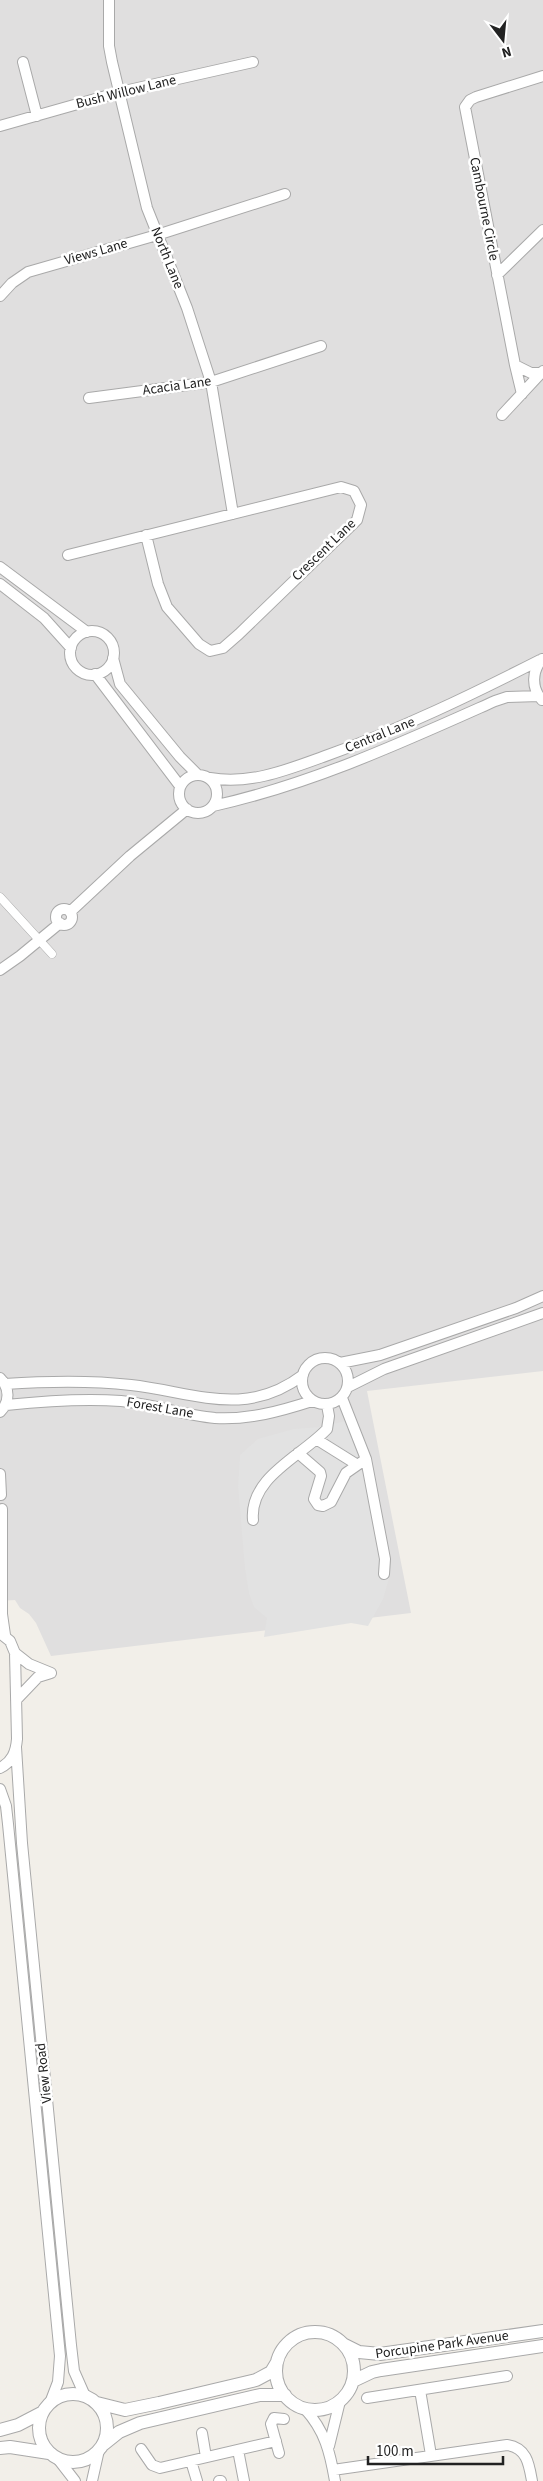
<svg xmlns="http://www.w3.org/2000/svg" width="543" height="2481" font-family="'Source Sans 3',sans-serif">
<rect width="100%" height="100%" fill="#f2efe9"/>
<path fill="#e0dfdf" d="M0 0H543V1371L367 1391 411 1613 51 1656 36 1623 29 1614 20 1608 15 1600 0 1601Z"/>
<path fill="#e2e2e2" d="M349 1420 358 1436 389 1557V1578L383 1599 368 1626 351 1623 264 1637 267 1618 254 1607 249 1593 245 1568 238 1485 240 1455 258 1439 294 1429 321 1427Z"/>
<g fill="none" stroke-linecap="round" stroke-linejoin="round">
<defs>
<path id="pedestrian" d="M0 897 52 954"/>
<path id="minor" d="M109 0V46L112 62 147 208 187 308 211 382 233 514
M23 62 37 116
M543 76 476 97 470 100 465 107 515 365 531 373H541L543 371
M0 126 120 92 253 62
M497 275 543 230
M0 296 12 283 28 272 157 235 285 194
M515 365 522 394
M89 398 211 382 321 346
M502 415 541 373
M68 555 341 487 354 491 361 505 357 520 239 634 223 648 210 651 199 644 167 607 158 584 146 535
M0 567 87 632
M0 584 44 618 71 648
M70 653a22 22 0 1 1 44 0a22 22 0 1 1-44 0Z
M113 658 120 684 180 757 197 774
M542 659C532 671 531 688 542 700
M95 674 180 786
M179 794a19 19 0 1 1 38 0a19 19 0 1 1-38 0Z
M210 778C252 785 289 769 328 755 401 729 471 695 540 660
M213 806C312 784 403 742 495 701L507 697 539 696
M56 917a8 8 0 1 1 16 0a8 8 0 1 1-16 0Z
M70 912 130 856 187 809
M0 970 20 956 60 923
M302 1381a23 23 0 1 1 46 0a23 23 0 1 1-46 0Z
M340 1363 380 1355 516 1308 543 1296
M0 1378C10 1388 10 1402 0 1412
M5 1384C48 1381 89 1380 131 1385 194 1392 245 1419 303 1375
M348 1387 384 1369 543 1313
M342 1398 366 1459 385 1559 384 1574
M6 1405C44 1401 83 1398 121 1401 152 1404 183 1415 215 1418 249 1420 281 1411 312 1401
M316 1439 356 1464
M298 1453 320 1472 321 1476 314 1499 318 1505 323 1506 331 1502 346 1473 366 1459
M0 1474 1 1495
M2 1509V1614L5 1635
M253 1520C249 1477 302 1456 327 1429L329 1416 327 1405
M0 1633 10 1641 15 1653 17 1739C16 1752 12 1762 0 1768
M15 1653 29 1664 51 1673
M16 1700 38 1677 51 1673
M16 1747 22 1843 71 2345 74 2371 85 2396
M0 1789 6 1806 8 1824 60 2356 58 2382 50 2403
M420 2390 431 2455
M367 2398 507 2376
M305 2409C325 2431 330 2452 335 2481
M202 2433 206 2457
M329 2446 340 2401
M141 2449 152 2465 160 2468 276 2441
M238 2450 244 2481
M279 2453 271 2424 274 2418 284 2419
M58 2459 75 2481
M191 2461 197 2481
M333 2470 507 2445C527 2448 529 2464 532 2481
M92 2481 99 2450
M219 2481H221"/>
<path id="tertiary" d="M276 2371a39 39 0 1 1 78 0a39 39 0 1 1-78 0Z
M343 2344 359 2352 380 2354 543 2331
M353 2381 372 2372 381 2370 543 2346
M39 2428a34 34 0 1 1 68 0a34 34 0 1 1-68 0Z
M97 2403 125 2410 159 2403 256 2380 271 2372 277 2362
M0 2430 18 2425 43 2412
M104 2444 119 2432 140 2423 260 2395H285
M0 2448 10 2447 49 2453"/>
</defs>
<use href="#pedestrian" stroke="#a9a9a9" stroke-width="9"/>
<use href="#minor" stroke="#a9a9a9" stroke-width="12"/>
<use href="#tertiary" stroke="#a9a9a9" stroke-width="14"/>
<use href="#pedestrian" stroke="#fff" stroke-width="8"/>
<use href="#minor" stroke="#fff" stroke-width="10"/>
<use href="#tertiary" stroke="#fff" stroke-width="12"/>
</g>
<g text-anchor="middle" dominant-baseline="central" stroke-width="5" stroke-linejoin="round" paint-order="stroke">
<g font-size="14" fill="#222" stroke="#fff">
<text transform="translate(126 92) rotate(-14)">Bush Willow Lane</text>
<text transform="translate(484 209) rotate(79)">Cambourne Circle</text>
<text transform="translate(96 252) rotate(-16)">Views Lane</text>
<text transform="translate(167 258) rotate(68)">North Lane</text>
<text transform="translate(177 386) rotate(-8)">Acacia Lane</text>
<text transform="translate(324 550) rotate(-44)">Crescent Lane</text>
<text transform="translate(380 735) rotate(-22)">Central Lane</text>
<text transform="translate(160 1408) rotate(10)">Forest Lane</text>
<text transform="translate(44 2073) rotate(-96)">View Road</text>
<text transform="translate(442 2345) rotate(-8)">Porcupine Park Avenue</text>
</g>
</g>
<g transform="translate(503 40) rotate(164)" stroke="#ffffff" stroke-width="4" paint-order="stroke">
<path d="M0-4L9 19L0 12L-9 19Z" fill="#222222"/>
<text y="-8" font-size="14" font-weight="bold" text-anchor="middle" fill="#222222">N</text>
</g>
<path d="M368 2456v8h135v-8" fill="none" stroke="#222222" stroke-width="2.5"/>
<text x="376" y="2456" font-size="15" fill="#222222" stroke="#ffffff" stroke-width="4" paint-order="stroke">100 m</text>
</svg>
